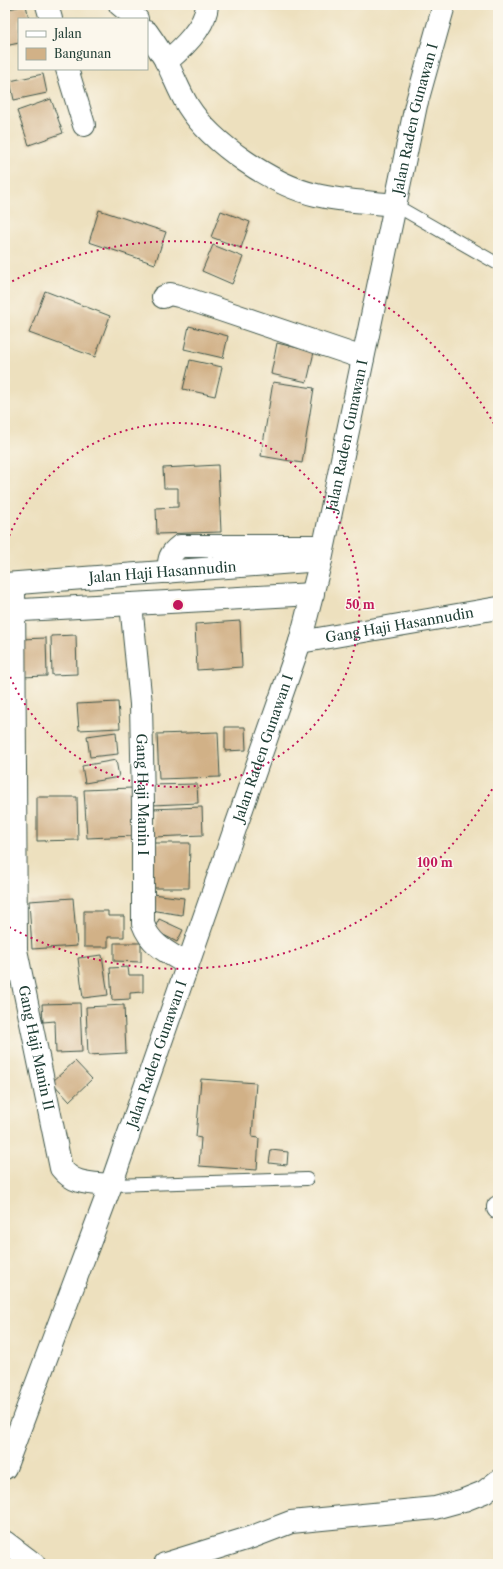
<svg xmlns="http://www.w3.org/2000/svg" width="503" height="1569" font-family="'Libre Caslon Text',serif">
<rect width="100%" height="100%" fill="#fbf7ec"/>
<filter id="ink" filterUnits="userSpaceOnUse"><feTurbulence type="fractalNoise" baseFrequency=".025" numOctaves="2"/><feDisplacementMap in="SourceGraphic" scale="8" xChannelSelector="R" yChannelSelector="G"/><feConvolveMatrix kernelMatrix="1 2 1 2 8 2 1 2 1" color-interpolation-filters="sRGB"/></filter>
<filter id="wash" filterUnits="userSpaceOnUse"><feTurbulence type="fractalNoise" baseFrequency=".012" numOctaves="4" result="noise"/><feDisplacementMap in="SourceGraphic" scale="16" xChannelSelector="R" yChannelSelector="G"/><feGaussianBlur stdDeviation="0.9" result="paint"/><feColorMatrix in="noise" values="0 0 0 0 0 0 0 0 0 0 0 0 0 0 0 0 0 1.4 0 .05"/><feComposite in="paint" operator="in"/></filter>
<g filter="url(#wash)">
<rect width="100%" height="100%" fill="#ede0be"/>
<g id="blocks">
<path fill="#d1b187" d="M26 5 29 19H19V43L5 46V10Z
M43 74 47 93 14 100 10 81Z
M51 99 63 133 29 145 17 111Z
M99 210 166 232 155 264 89 242Z
M221 211 250 222 241 248 211 237Z
M213 245 243 257 232 284 202 271Z
M45 291 110 316 95 357 29 333Z
M189 326 228 336 223 358 184 349Z
M277 343 314 352 307 382 271 374Z
M190 360 222 367 215 396 183 389Z
M273 382 314 388 302 463 261 456Z
M218 465 221 532 157 534 156 508 178 507V488H164L163 468Z
M240 621 242 667 197 670 195 624Z
M76 635 77 674 52 675 51 636Z
M46 638 47 676 22 677 21 639Z
M118 702 120 728 79 730 77 704Z
M225 727H245L246 750 225 751Z
M116 732 118 754 90 757 87 736Z
M218 732 220 777 159 779 157 734Z
M116 760 119 777 85 783 82 766Z
M197 784 198 803 152 805 151 785Z
M132 788 134 836 87 838 84 790Z
M37 797H77L78 840 37 841Z
M202 807 203 835 153 837 152 809Z
M152 843H190L189 888H152Z
M152 894 184 898 182 915 150 910Z
M73 898 77 946 32 949 29 901Z
M84 911H108V916H124V937H108V947H84Z
M159 919 183 930 177 942 154 930Z
M114 943H141V962L114 961Z
M102 955 108 995 83 998 78 958Z
M128 967 129 975H143V992L130 993V999L112 1000 110 968Z
M80 1003 82 1052 56 1053 55 1021 43 1022 42 1004Z
M124 1005 126 1053 88 1055 86 1007Z
M75 1061 92 1079 69 1101 52 1082Z
M201 1079 256 1083 252 1137 259 1138 257 1170 199 1166 201 1138 196 1137Z
M271 1150 288 1152 287 1165 269 1163Z"/>
</g>
</g>
<g filter="url(#ink)">
<use href="#blocks" fill-opacity="0" stroke="#3e5549" stroke-width="1"/>
<g fill="none" stroke-linecap="round" stroke-linejoin="round">
<defs>
<path id="service" d="M395 205 498 264
M111 1185 307 1179"/>
<g id="minor">
<path d="M47 5 51 19"/>
<path d="M120 5 137 19"/>
<path d="M147 32C154 42 161 52 167 63 174 77 180 93 188 106 212 144 273 185 316 195 342 201 369 202 395 205"/>
<path d="M166 62C182 49 206 26 207 5"/>
<path d="M67 69 84 125"/>
<path d="M163 297 170 294 179 296 363 358"/>
<path d="M168 572C169 559 169 554 180 546H323"/>
<path id="s1" d="M5 584 321 560"/>
<path id="s2" d="M14 584 16 950 61 1168C74 1185 91 1183 111 1185"/>
<path id="s3" d="M131 604 141 704 143 803V924C151 946 169 953 187 964"/>
<path d="M5 611 313 594"/>
<path id="s4" d="M300 642 498 608"/>
<path d="M498 1207V1208"/>
<path d="M5 1542 34 1564"/>
<path d="M165 1564 252 1537 291 1522 435 1508 464 1500 484 1492 498 1481"/>
</g>
<g id="trunk">
<path id="s5" d="M5 1468 111 1185 300 642 321 560 416 105 444 5"/>
</g>
</defs>
<use href="#service" stroke="#3e5549" stroke-width="14"/>
<use href="#minor" stroke="#3e5549" stroke-width="24"/>
<use href="#trunk" stroke="#3e5549" stroke-width="24"/>
<use href="#service" stroke="#fff" stroke-width="12"/>
<use href="#minor" stroke="#fff" stroke-width="22"/>
<use href="#trunk" stroke="#fff" stroke-width="22"/>
</g>
</g>
<g fill="none" stroke="#c2185b" stroke-width="2" stroke-dasharray="2 4">
<path d="M5 547A182 182 0 1 1 5 663"/>
<path d="M498 779A364 364 0 0 1 7 926M7 284A364 364 0 0 1 498 431"/>
</g>
<g text-anchor="middle" dominant-baseline="central" stroke-width="3" stroke-linejoin="round" paint-order="stroke">
<g font-size="14" fill="#1f3d34" stroke="#fbf7ec">
<text stroke="none"><textPath href="#s5" startOffset="1413">Jalan Raden Gunawan I</textPath></text>
<text stroke="none"><textPath href="#s5" startOffset="1089">Jalan Raden Gunawan I</textPath></text>
<text stroke="none"><textPath href="#s1" startOffset="158">Jalan Haji Hasannudin</textPath></text>
<text stroke="none"><textPath href="#s4" startOffset="101">Gang Haji Hasannudin</textPath></text>
<text stroke="none"><textPath href="#s5" startOffset="765">Jalan Raden Gunawan I</textPath></text>
<text stroke="none"><textPath href="#s3" startOffset="191">Gang Haji Manin I</textPath></text>
<text stroke="none"><textPath href="#s2" startOffset="466">Gang Haji Manin II</textPath></text>
<text stroke="none"><textPath href="#s5" startOffset="441">Jalan Raden Gunawan I</textPath></text>
</g>
</g>
<circle cx="178" cy="605" r="6" fill="#c2185b" stroke="#fbf7ec" stroke-width="2"/>
<g font-size="12" text-anchor="middle" font-weight="bold" fill="#c2185b" stroke="#fbf7ec" stroke-width="3" stroke-linejoin="round" paint-order="stroke">
<text x="360" y="609">50 m</text>
<text x="435" y="867">100 m</text>
</g>
<rect width="503" height="1569" fill="none" stroke="#fbf7ec" stroke-width="20"/>
<rect x="18" y="18" width="130" height="52" fill="#fbf7ec" stroke="#a3ada2"/>
<rect x="26" y="31" width="20" height="6" fill="#ffffff" stroke="#a3ada2"/>
<text x="54" y="38" font-size="12" fill="#1f3d34">Jalan</text>
<rect x="26" y="48" width="20" height="12" fill="#d1b187" stroke="#a3ada2"/>
<text x="54" y="58" font-size="12" fill="#1f3d34">Bangunan</text>
</svg>
